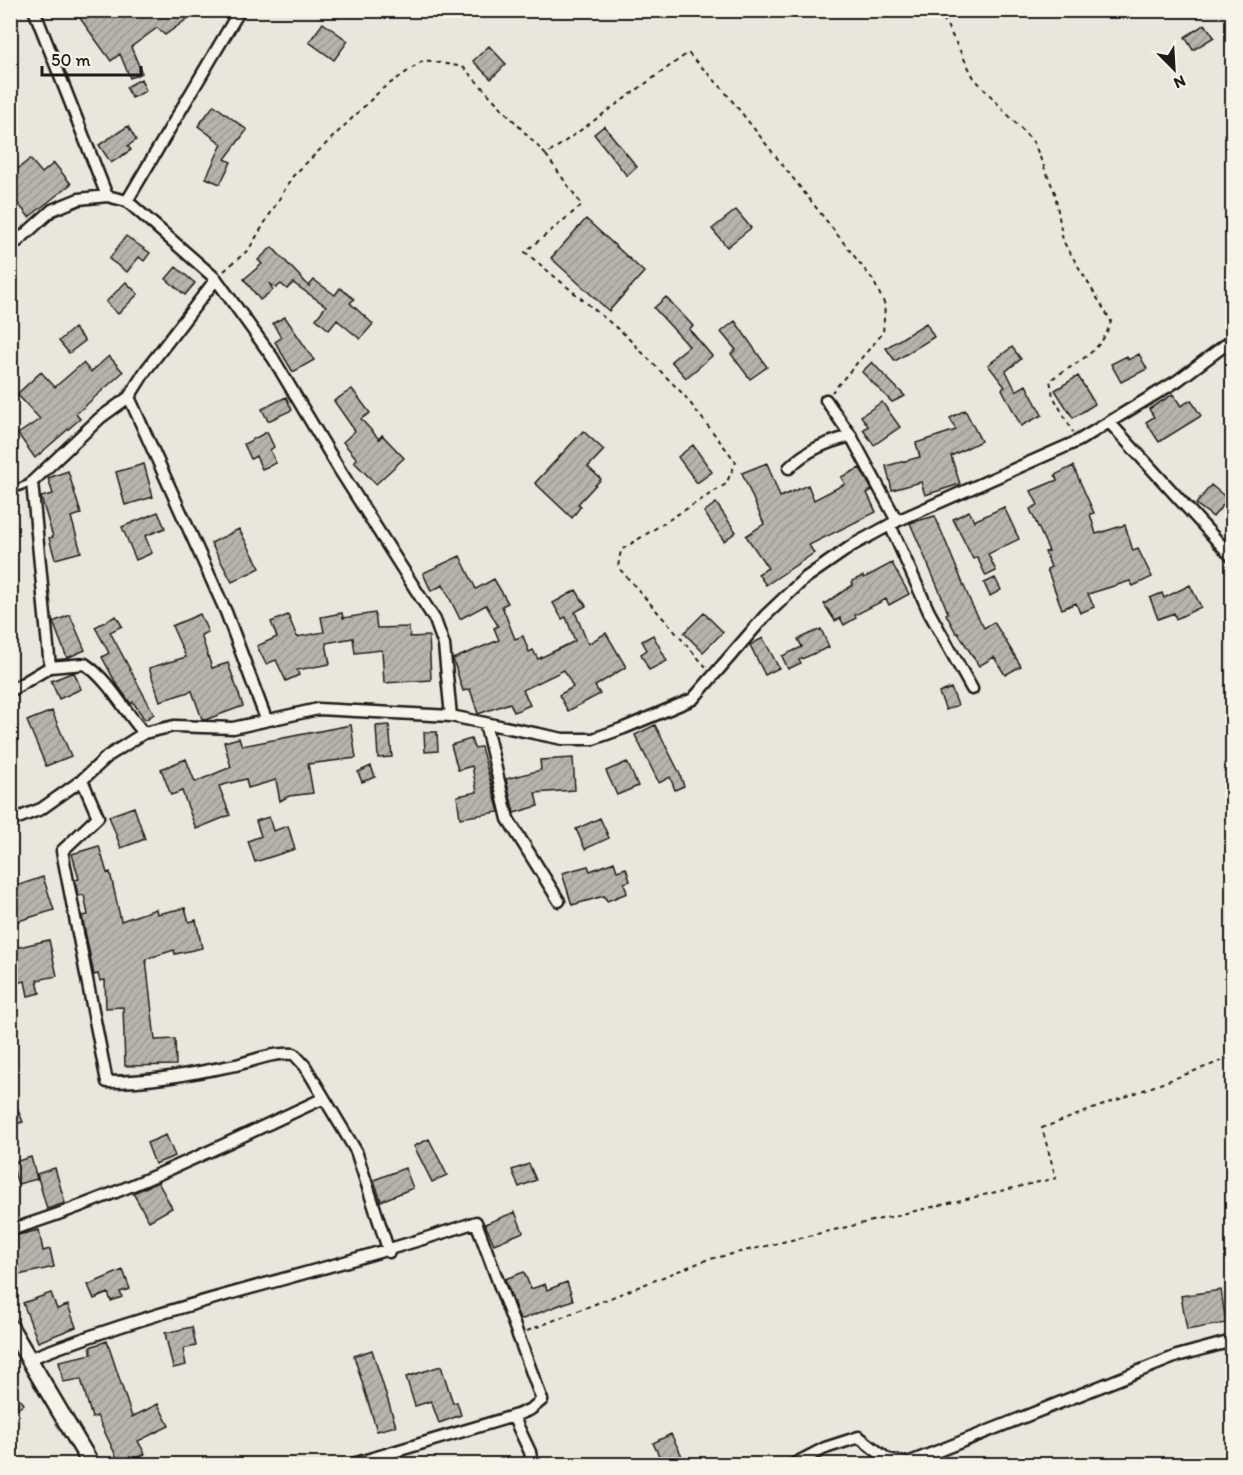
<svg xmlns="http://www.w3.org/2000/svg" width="1243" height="1475" font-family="Itim,sans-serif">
<defs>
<pattern id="building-hatch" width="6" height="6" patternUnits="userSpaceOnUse" patternTransform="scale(1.5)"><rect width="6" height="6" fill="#b6b4ac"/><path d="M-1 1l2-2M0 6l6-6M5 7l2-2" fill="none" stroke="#9c9a93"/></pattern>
</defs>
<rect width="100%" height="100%" fill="#eae6dc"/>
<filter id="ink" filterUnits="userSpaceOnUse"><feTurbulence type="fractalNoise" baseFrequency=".0167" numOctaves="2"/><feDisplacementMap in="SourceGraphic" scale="12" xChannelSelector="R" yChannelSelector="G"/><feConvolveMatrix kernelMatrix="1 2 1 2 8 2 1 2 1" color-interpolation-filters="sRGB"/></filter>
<g filter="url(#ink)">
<path fill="url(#building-hatch)" stroke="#1c1c1c" stroke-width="1.5" d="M74 10H181L187 19 165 35 157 28 131 47 142 73 130 78 120 54 111 61Z
M323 23 348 41 334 60 309 42Z
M1205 24 1214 37 1193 50 1185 37Z
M489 46 506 64 491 79 473 61Z
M141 79 146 91 132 98 126 87Z
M214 105 247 130 225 159 231 162 220 184 206 178 222 144 198 126Z
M128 126 136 140 128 146 131 150 111 163 99 145Z
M604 126 637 167 627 176 594 134Z
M30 159 42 173 54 163 71 184 29 217 10 194V175Z
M736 210 751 228 727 247 712 229Z
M586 219 644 272 609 311 551 258Z
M126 236 150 253 144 261 139 257 127 272 109 259Z
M272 247 309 286 314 280 335 295 340 288 354 299 350 303 373 324 360 339 337 320 329 330 316 319 326 306 293 283 287 289 281 284 276 288 269 283 273 290 260 300 244 279 262 264 258 260Z
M176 267 195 283 185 295 166 279Z
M126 282 138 294 118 314 106 302Z
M666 297 693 326 689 329 712 356 686 378 671 361 689 346 654 308Z
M285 317 314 360 293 372 275 342 281 338 273 323Z
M735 321 767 367 750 379 731 354 736 350 721 332Z
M926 323 934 337 895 361 886 348Z
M74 328 85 341 69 353 59 341Z
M1012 347 1021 359 1006 371 1016 391 1026 385 1042 415 1021 426 1002 389 1005 387 988 365Z
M1139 354 1147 369 1121 382 1111 364 1127 356 1128 360Z
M109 356 123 372 76 414 80 419 35 458 18 434 40 419 17 394 41 372 55 387 83 363 91 372Z
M872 362 882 373 905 396 892 402 862 372Z
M1078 376 1095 404 1073 418 1055 390Z
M352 389 370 413 361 419 379 439 382 435 404 458 376 484 354 462 357 459 343 442 355 431 334 401Z
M1173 394 1181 406 1191 400 1201 416 1159 442 1146 422 1154 417 1149 409Z
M286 397 292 410 268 421 262 409Z
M882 402 900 427 874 445 863 430 868 426 861 416Z
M965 410 981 441 951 456 960 484 925 495 921 482 892 490 886 466 920 457 916 443 956 430 950 418Z
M583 431 604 450 588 467 601 479 578 504 581 506 572 518 535 483Z
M267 432 274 447 270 450 276 463 262 469 256 456 251 459 244 444Z
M693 445 712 472 697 483 678 457Z
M767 463 780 497 808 485 814 500 845 484 841 477 860 468 872 490 867 493 876 512 809 545 814 553 766 585 758 574 768 568 746 536 764 524 742 473Z
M144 464 153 497 125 505 116 472Z
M1073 466 1094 513 1090 514 1096 534 1125 525 1133 551 1138 549 1152 577 1133 586 1130 581 1088 594 1094 607 1080 613 1076 603 1062 609 1047 569 1051 567 1045 552 1049 551 1030 509 1038 505 1031 491 1057 480 1055 475Z
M68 471 81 514 71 517 81 552 55 559 49 538 53 537 41 497 53 494 48 478Z
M1211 485 1228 499 1213 517 1196 504Z
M716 503 736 532 724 541 704 512Z
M1004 507 1019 539 988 554 996 571 986 576 977 557 973 559 953 519 969 511 974 521Z
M158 512 165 528 145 536 152 553 136 560 122 527Z
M935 516 971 603 984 628 994 622 1021 666 1005 675 994 657 979 666 958 633H956L946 614 948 613 939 590 910 523Z
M239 529 260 568 232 582 211 543Z
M460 556 476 589 494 579 508 603 502 606 515 639 523 636 529 652 533 650 538 659 575 641 566 617 562 619 553 603 576 590 586 606 575 612 588 644 606 633 626 667 595 686 600 694 568 711 559 695 573 687 564 670 523 690 530 705 514 712 510 703 478 714 470 689 463 691 453 659 499 640 494 628 498 626 486 605 460 619 443 585 431 591 423 573Z
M892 563 909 594 889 605 886 599 855 615 856 618 844 625 840 618 835 621 824 604 853 585 852 581 863 576 864 578Z
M995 578 1001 590 990 596 984 583Z
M1190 585 1201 607 1176 619 1174 613 1158 619 1150 598 1162 593 1164 598Z
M342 613 343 618 375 613 377 628 409 627 410 637 429 636 431 680 384 683 382 650 355 653 353 638 326 643 330 664 297 670 299 675 286 681 276 660 266 664 257 646 277 637 271 622 288 615 297 637 324 632 321 617Z
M704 613 723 632 703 652 684 633Z
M200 614 208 632 201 635 212 668 228 663 243 706 205 720 202 719 192 691 160 701 149 668 186 657 172 626Z
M70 615 85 650 67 658 53 622Z
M116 616 122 626 110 632 154 714 145 720 133 702 131 704 116 683 102 657 109 653 95 627Z
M821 629 829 647 799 660 801 663 788 669 782 656 802 647 798 639Z
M653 635 667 661 649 670 641 654 647 650 642 641Z
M763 638 779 668 765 675 750 645Z
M74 672 81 689 59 699 51 681Z
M951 688 958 705 946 710 939 693Z
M52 711 71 756 46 766 27 721Z
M351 725 356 758 308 764 313 793 289 796 280 801 276 780 248 788 246 779 219 786 230 815 196 829 182 791 171 795 161 769 186 759 195 782 231 767 224 742 239 738 242 746Z
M389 725 392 757 378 758 376 726Z
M655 725 679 772 684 786 675 790 670 777 659 783 635 735Z
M424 732H437L438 751 425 752Z
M471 739 474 748 481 747 499 812 460 818 457 796 477 792 472 766 458 770 451 745Z
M573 758 575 790 535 793 538 806 514 813 506 779 541 770 540 760Z
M627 762 638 786 617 795 606 771Z
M371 766 375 777 362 782 358 772Z
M134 807 145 839 121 848 109 816Z
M269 817 273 831 288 826 295 849 255 862 248 841 261 836 256 821Z
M600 818 609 838 585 849 576 829Z
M99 846 107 873 110 872 121 921 156 909 157 914 185 908 189 922 196 920 202 948 175 954 174 950 146 959 155 1040 175 1039 176 1065 125 1066 123 1007 106 1008 105 980 100 981 98 974 94 975 82 916 88 915 84 895 78 896 75 880 79 879 72 854Z
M614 862 617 871 626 868 630 881 624 883 627 893 607 901 604 896 572 905 562 873 588 866 590 871Z
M43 877 54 910 15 922 10 908V888Z
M49 940 57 976 37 980 40 993 28 996 25 981 10 984V949Z
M10 1091 23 1122 10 1126Z
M166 1135 175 1156 155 1164 147 1143Z
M429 1139 447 1175 432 1182 414 1146Z
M31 1157 37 1179 18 1184 11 1163Z
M529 1164 536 1180 519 1187 512 1170Z
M55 1168 65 1203 47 1209 37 1174Z
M405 1168 413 1188 381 1201 374 1180Z
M158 1182 172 1208 149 1221 133 1193Z
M515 1212 523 1232 494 1244 485 1224Z
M39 1230 43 1251 50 1249 54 1267 10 1277V1237Z
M123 1270 130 1289 120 1292 122 1297 111 1301 108 1293 94 1299 88 1285Z
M524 1272 531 1289 545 1284 547 1290 567 1282 573 1300 520 1320 505 1279Z
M1221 1290 1226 1323 1187 1330 1181 1296Z
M51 1293 57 1309 68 1305 76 1327 38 1342 23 1303Z
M192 1327 196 1346 183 1349 186 1365 173 1368 165 1333Z
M107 1341 132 1417 158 1404 169 1426 138 1441 145 1454 123 1464H120L97 1416 92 1418 81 1379 63 1382 59 1361 92 1354 90 1347Z
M372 1350 396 1426 377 1431 354 1356Z
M441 1366 453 1403 457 1402 461 1415 439 1423 431 1401 415 1406 406 1377Z
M10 1388 24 1404 10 1415Z
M671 1434 686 1464H663L653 1443Z"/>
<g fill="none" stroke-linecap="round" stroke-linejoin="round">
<defs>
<path id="lane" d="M10 491 32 482"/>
<path id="street" d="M34 10 107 196
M127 201 240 10
M10 248 52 210 79 199 107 196 127 201 216 279 273 358 339 469 435 620 444 645 451 716
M216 279 146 370 129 397 226 612 266 719
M826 400 851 436 897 521
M1109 422 1232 557
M789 468C806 450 828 442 851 436
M890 525 929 612 972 689
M50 667 32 482 100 418 129 397
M10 691 50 667 85 664C111 682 124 711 144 733
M485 723 508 819 559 901
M82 780 98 817 62 851 107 1082C153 1082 190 1074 236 1065 256 1060 273 1052 294 1054L305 1066 356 1151 389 1252
M10 821 41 809 82 780 108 756 144 733 174 726 233 728 318 709 451 716 563 739H593L624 728 693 699 765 616 804 579 853 545 897 521 1078 441 1177 381 1232 340
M10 1230C119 1197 220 1146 322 1099
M31 1358C176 1301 329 1272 476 1222L542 1400 531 1409 517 1415 353 1464
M513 1416 530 1452 532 1464
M794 1464 825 1448 859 1437 887 1459 908 1463 1177 1356 1232 1341"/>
<path id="secondary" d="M10 1327 91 1464"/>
</defs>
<use href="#lane" stroke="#1c1c1c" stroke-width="10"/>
<use href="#street" stroke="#1c1c1c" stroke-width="15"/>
<use href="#secondary" stroke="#1c1c1c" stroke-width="20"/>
<path stroke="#1c1c1c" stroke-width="2" stroke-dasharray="4.5 4.5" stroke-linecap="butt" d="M939 10 974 78 1034 143 1055 193 1063 241 1111 321C1103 352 1074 364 1050 380L1053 396 1073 432
M546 155 582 205 525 252 624 334 684 395 736 462 726 484 621 550 618 567 706 667
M224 271 249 249 293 176 382 89 424 60 463 67 546 155 688 53 722 88 873 280 885 305 883 333 832 392
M527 1331 706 1260 1056 1178 1042 1128 1232 1057"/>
<use href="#lane" stroke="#f7f3e8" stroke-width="5"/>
<use href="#street" stroke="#f7f3e8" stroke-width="10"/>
<use href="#secondary" stroke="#f7f3e8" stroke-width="15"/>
</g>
</g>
<rect width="1243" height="1475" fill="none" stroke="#f7f3e8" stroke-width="36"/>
<rect x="18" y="18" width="1207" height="1439" fill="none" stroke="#1c1c1c" stroke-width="2" filter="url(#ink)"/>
<g transform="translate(1174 69) rotate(156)" stroke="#f7f3e8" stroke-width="4.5" paint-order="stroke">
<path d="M0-4.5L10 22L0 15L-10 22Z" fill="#1c1c1c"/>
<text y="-9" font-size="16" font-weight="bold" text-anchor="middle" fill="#1c1c1c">N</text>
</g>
<path d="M42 66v9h99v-9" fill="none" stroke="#1c1c1c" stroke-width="3"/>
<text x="51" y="66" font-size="18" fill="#1c1c1c" stroke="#f7f3e8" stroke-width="4.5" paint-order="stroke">50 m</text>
</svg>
